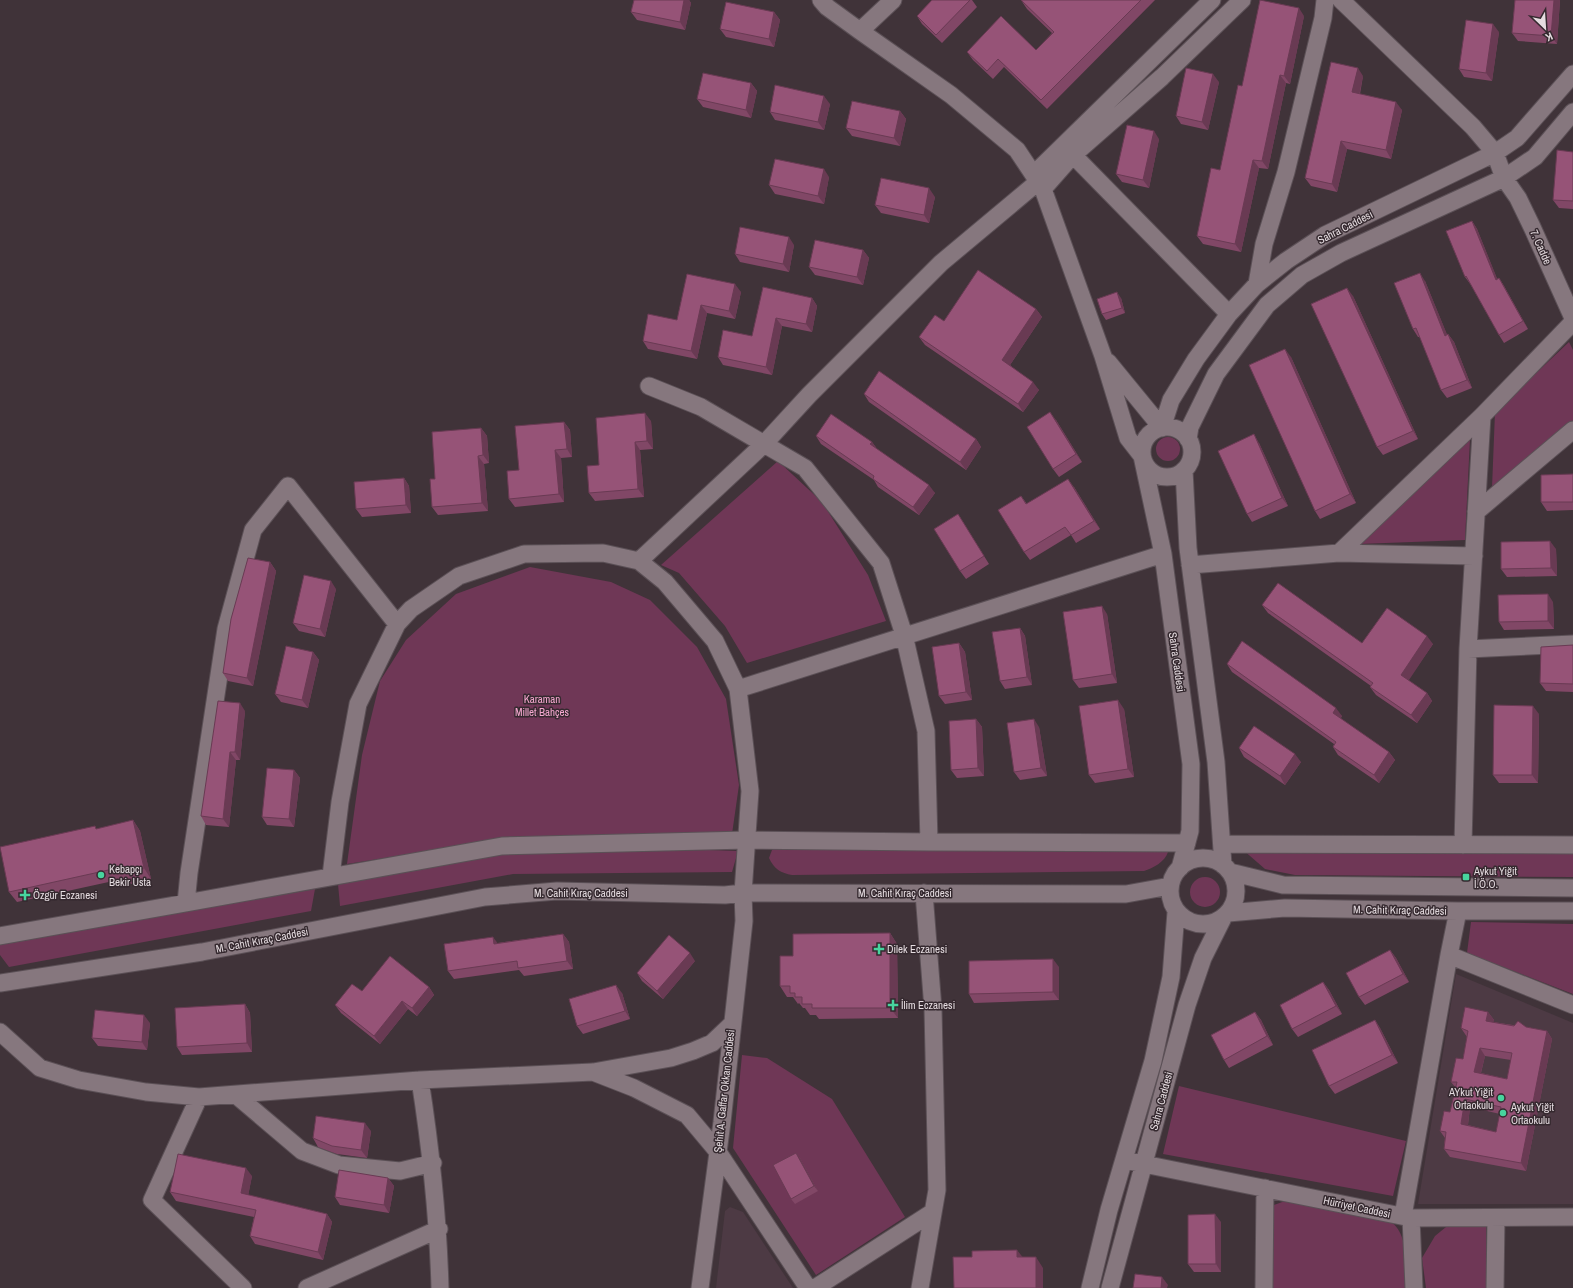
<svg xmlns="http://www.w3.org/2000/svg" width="1573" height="1288" font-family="'Archivo Narrow',sans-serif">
<rect width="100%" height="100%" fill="#403339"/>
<path fill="#4d3a44" d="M1456 974 1573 1023V1204H1418Z
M730 1207 743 1212 793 1288H716L725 1211Z"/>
<path fill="#6f3756" d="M1569 342 1573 350V424L1492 488 1495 412Z
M1156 449a12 12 0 1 1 24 0a12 12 0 1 1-24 0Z
M1470 439 1465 540 1359 544Z
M778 461 822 502 868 575 886 621 747 663 725 626 679 573 661 565Z
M530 567 611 582 650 600 697 647 726 699 739 785 732 834 497 840 347 864 362 755 380 681 406 640 456 594Z
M775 848 1162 849 1168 852C1165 862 1153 868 1144 871L792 875C781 873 774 869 769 858L772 850Z
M1242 849 1573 850V877L1295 875 1265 869Z
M709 850 738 851 732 872 513 874 340 906 338 884 506 853Z
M1190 892a15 15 0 1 1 30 0a15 15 0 1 1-30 0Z
M315 889 311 911 9 967 0 955V944Z
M1471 922 1573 924V994L1467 953Z
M742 1055 767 1058 832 1099 905 1217 816 1275 733 1148Z
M1179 1086 1406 1141 1393 1196 1163 1154Z
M1285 1201 1390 1221C1410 1235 1405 1266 1405 1288H1273L1272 1211 1274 1205Z
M1486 1226 1487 1288H1426L1422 1258 1435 1236 1446 1227Z"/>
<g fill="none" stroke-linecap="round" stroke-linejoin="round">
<defs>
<path id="minor" d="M821 0 827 7 860 31 951 95 1017 150 1043 189 1103 356 1128 438 1142 456 1163 554 1191 764 1190 831 1180 868
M1341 0 1473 127 1495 153 1504 178 1518 198 1532 227 1573 318
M860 31 893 0
M1073 155 1229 314
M1034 174 1212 0
M1043 189 1073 155 1162 77 1242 0
M1257 284 1264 244 1286 172 1323 18 1325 0
M1108 362 1162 428
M1482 416 1468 649 1573 644
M1142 452a25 25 0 1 1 50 0a25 25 0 1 1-50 0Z
M1162 428 1171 400 1196 359 1229 314 1257 284 1286 261 1325 235 1495 153 1517 138 1573 74
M1188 439 1190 427 1216 374 1267 305 1302 275 1341 253 1504 178 1535 157 1573 112
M1184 470 1188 548 1216 762 1223 865
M1476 512 1573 430
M1339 553 1474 556
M639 561 764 444 809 395 941 263 1039 181
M1190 565 1339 553 1482 416 1573 322
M738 689 1163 554
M929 842 1187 843
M1222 844 1573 845
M1463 845 1468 649
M1170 891a33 33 0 1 1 66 0a33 33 0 1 1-66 0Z
M1230 872 1283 885 1573 888
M331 876 340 802 358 704 397 624 411 609 459 576 524 554 603 553 639 561 665 582 715 641 738 689 750 791 743 893 744 921 722 1122 700 1288
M186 903 502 846 747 840 929 842 926 731 904 635 881 563 805 468 701 407 649 386
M1458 911 1449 955 1573 1005
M1228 913 1285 908 1458 911H1573
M0 936 186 903 189 873 226 629 253 530 288 486 397 624
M0 983 202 952 485 897 557 891 725 895 743 893 1126 894 1170 886
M0 1032 40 1068 79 1080 146 1092 199 1097 420 1080 593 1072 671 1058 693 1051 712 1043 731 1025
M593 1072 634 1088 687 1115 718 1152 808 1288
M420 1080C431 1150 438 1217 440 1288
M236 1095 302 1151 339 1165 400 1171 433 1163
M199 1097 152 1200 243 1288
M1124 1160 1411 1218 1573 1217
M1403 1216 1449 955
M1411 1218 1414 1288
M307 1288 439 1229
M815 1288 933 1212
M920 1288 937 1190 933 1009 924 893
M1090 1288 1109 1210 1153 1061 1171 977 1176 912
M1110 1288 1187 1005 1203 958 1223 918
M1264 1288 1265 1188
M1495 1288 1496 1218"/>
</defs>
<use href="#minor" stroke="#5b5056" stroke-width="19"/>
<use href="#minor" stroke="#86777e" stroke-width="17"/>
</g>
<path fill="#814766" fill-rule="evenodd" d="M634 0H689L691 3 685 30 637 20 631 12Z
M932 0H972L977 7 942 43 922 24 917 16Z
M1021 0H1155L1047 109 1004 67 993 79 973 60 967 52 1036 50 1052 33 1027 9Z
M1515 0H1560L1557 44 1518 41 1512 33Z
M774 12 780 20 774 47 726 37 720 29Z
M1304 16 1290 84 1286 83 1268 169 1259 168 1241 252 1203 244 1197 236 1220 170Z
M1499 32 1492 81 1464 77 1459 69Z
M1363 76 1360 94 1402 110 1391 159 1347 149 1337 192 1311 186 1305 178Z
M1219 82 1208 130 1181 124 1176 116Z
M751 83 757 91 751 118 703 107 697 99Z
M830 104 824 130 775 120 770 112Z
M900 111 906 119 900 146 852 136 846 128Z
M1159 139 1149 188 1122 182 1116 174Z
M1573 152V209L1559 208 1553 200Z
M829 177 824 204 775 194 769 185Z
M935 197 929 223 881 213 875 205Z
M1472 221 1477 229 1497 279 1499 278 1504 286 1528 329 1504 343 1499 335 1471 285 1465 277Z
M794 245 789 272 740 262 735 254Z
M863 250 869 258 863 285 815 275 809 267Z
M687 274 741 292 735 319 707 313 697 359 648 349 643 341 677 320Z
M1425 281 1447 335 1448 334 1454 342 1472 388 1447 398 1441 390 1420 337H1418L1413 329Z
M763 287 812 298 817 306 812 332 782 326 772 375 723 365 718 357 752 336Z
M1353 296 1418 439 1383 455 1377 447Z
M1121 298 1125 313 1106 320 1102 314Z
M1036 309 1042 317 1010 365 1039 390 1023 412 925 345 919 337 944 321Z
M1291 357 1356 503 1320 519 1315 511Z
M864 394 976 439 981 447 966 470 869 402Z
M1056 420 1082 462 1059 477 1053 469Z
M651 421 653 449 640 450 644 497 595 501 589 493 599 465Z
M564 422 570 430 572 457 561 458 564 502 515 507 509 499 519 470Z
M481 428 487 436 489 463 484 464 488 511 438 515 432 507 435 479Z
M816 436 872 442 877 449 935 493 919 515 878 487 874 480 821 444Z
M1259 443 1288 506 1252 522 1247 514Z
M1573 474V510L1547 511 1541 502Z
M404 478 409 486 411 513 362 517 356 509Z
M1074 487 1100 529 1076 543 1071 535 1030 560 1024 552 1021 496 1027 504Z
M958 514 989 564 966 579 960 571Z
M1556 549 1557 576 1507 577 1501 569Z
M270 562 276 571 253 686 228 681 223 673Z
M336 589 325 637 299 631 293 623Z
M1553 602 1554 629 1504 630 1499 622Z
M1262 605 1362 643 1433 644 1408 680 1427 693 1432 701 1417 723 1376 695 1370 687 1371 686 1268 613Z
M1107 614 1117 683 1079 688 1073 680Z
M1020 628 1025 636 1032 685 1005 689 1000 681Z
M959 643 965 652 972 700 945 704 939 696Z
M1573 645V692L1546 691 1540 683Z
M313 652 319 660 308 708 281 702 275 694Z
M1227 664 1342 716 1340 719 1389 752 1395 760 1379 783 1338 755 1333 747 1334 744 1232 672Z
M1124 709 1134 777 1095 783 1089 775Z
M245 711 240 760H236L229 827 206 825 201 816Z
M1539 714 1538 783H1499L1493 775Z
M976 719 982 727 984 776 957 778 951 770Z
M1039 727 1047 776 1020 780 1014 772Z
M1239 748 1301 762 1285 785 1244 757Z
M294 770 300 778 294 827 267 825 262 817Z
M133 820 140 831 151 879 131 884 127 878 17 902 9 892 98 829Z
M890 933 897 944 898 1018 819 1019 816 1015H810L805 1008H803L799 1003 798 1004 793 997H787L780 986 793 956Z
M563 934 569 942 573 969 524 976 519 970 454 979 448 971 498 943Z
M1390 950 1396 958 1409 982 1365 1005 1359 997Z
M695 961 663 999 642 981 637 973Z
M1059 967V1000L974 1003 969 994Z
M1323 982 1329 990 1342 1014 1298 1037 1292 1029Z
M429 987 434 995 417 1016 408 1009 380 1044 341 1013 335 1005 362 991Z
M622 993 630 1019 583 1034 577 1026Z
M245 1004 250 1013 252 1052 182 1055 177 1047Z
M1255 1012 1261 1020 1273 1045 1229 1068 1224 1060Z
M1488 1012 1494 1020 1493 1022 1526 1027 1547 1031 1552 1039 1526 1171 1450 1157 1444 1149 1445 1138 1440 1131 1450 1112 1456 1088 1451 1082 1463 1059 1467 1037 1461 1028ZM1485 1056 1511 1060 1507 1079 1481 1073ZM1470 1107 1500 1114 1496 1132 1468 1125Z
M1375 1020 1380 1028 1398 1063 1335 1094 1329 1086Z
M150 1023 147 1050 98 1046 92 1038Z
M371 1131 367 1158 337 1154 318 1147 313 1138Z
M796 1153 800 1158 818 1191 795 1204 791 1199Z
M252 1176 248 1195 327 1214 332 1222 323 1260 255 1244 250 1236 254 1217 176 1201 170 1192Z
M388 1178 394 1186 389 1213 340 1205 335 1197Z
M1221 1222V1272H1194L1188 1264Z"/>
<path fill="#693a53" d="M684 0H689L691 3 685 30 680 22Z
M1554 0H1560L1557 44 1551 36Z
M1299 8 1304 16 1290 84 1284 76Z
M774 12 780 20 774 47 769 39Z
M1493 24 1499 32 1492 81 1486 73Z
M1358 68 1363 76 1358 101 1352 92Z
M1213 74 1219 82 1208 130 1202 122Z
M1280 75 1286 83 1268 169 1262 161Z
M751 83 757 91 751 118 746 110Z
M824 96 830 104 824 130 818 122Z
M1396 102 1402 110 1391 159 1386 150Z
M900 111 906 119 900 146 894 138Z
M1154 131 1159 139 1149 188 1143 180Z
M1341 141 1347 149 1337 192 1332 184Z
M1253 160 1259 168 1241 252 1235 244Z
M824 169 829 177 824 204 818 196Z
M929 188 935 197 929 223 924 215Z
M1472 221 1477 229 1501 288 1496 280Z
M789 237 794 245 789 272 783 264Z
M863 250 869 258 863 285 857 277Z
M1420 273 1425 281 1451 344 1445 336Z
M1499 278 1504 286 1528 329 1523 321Z
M735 284 741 292 735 319 729 311Z
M1347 288 1353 296 1418 439 1413 431Z
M1117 292 1121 298 1125 313 1122 308Z
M812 298 817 306 812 332 806 324Z
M701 305 707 313 697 359 691 351Z
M1036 309 1042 317 1008 368 1002 360Z
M776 318 782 326 772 375 766 367Z
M1448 334 1454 342 1472 388 1467 380Z
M1285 349 1291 357 1356 503 1350 494Z
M1033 382 1039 390 1023 412 1018 404Z
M1050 412 1056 420 1082 462 1076 454Z
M645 413 651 421 653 449 647 441Z
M564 422 570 430 572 457 567 449Z
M481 428 487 436 489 463 483 455Z
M1254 434 1259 443 1288 506 1282 498Z
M976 439 981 447 966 470 960 462Z
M635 442 640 450 644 497 638 489Z
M872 442 878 450 870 444Z
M555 450 561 458 564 502 559 494Z
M478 456 484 464 488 511 482 503Z
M404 478 409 486 411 513 406 505Z
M1068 479 1074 487 1100 529 1094 521Z
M929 485 935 493 919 515 913 507Z
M1550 541 1556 549 1557 576 1551 568Z
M270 562 276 571 253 686 247 678Z
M331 581 336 589 325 637 320 629Z
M1548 594 1553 602 1554 629 1548 621Z
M1102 606 1107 614 1117 683 1112 674Z
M1020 628 1025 636 1032 685 1027 677Z
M1427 636 1433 644 1407 683 1401 675Z
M959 643 965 652 972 700 966 692Z
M313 652 319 660 308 708 302 700Z
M1427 693 1432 701 1417 723 1411 715Z
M1118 700 1124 709 1134 777 1128 769Z
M240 703 245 711 240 760 235 752Z
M1533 706 1539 714 1538 783 1532 775Z
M1336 708 1342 716 1339 722 1333 713Z
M976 719 982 727 984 776 978 768Z
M1034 719 1039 727 1047 776 1041 768Z
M230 752 236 760 229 827 223 819Z
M1389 752 1395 760 1379 783 1374 775Z
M1295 754 1301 762 1285 785 1280 776Z
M294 770 300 778 294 827 289 819Z
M133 820 140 831 151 879 144 868Z
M890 933 897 944 898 1018 890 1008Z
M563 934 569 942 573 969 567 961Z
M493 937 499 945 494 944Z
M1390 950 1396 958 1409 982 1403 974Z
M690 953 695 961 663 999 657 991Z
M1053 959 1059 967V1000L1053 992Z
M1323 982 1329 990 1342 1014 1336 1006Z
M616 985 622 993 630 1019 625 1011Z
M429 987 434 995 417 1016 412 1008Z
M402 1001 408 1009 380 1044 374 1036Z
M245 1004 250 1013 252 1052 247 1043Z
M1255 1012 1261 1020 1273 1045 1267 1036Z
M1488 1012 1494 1020 1492 1029 1486 1021Z
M144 1015 150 1023 147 1050 142 1042Z
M1375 1020 1380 1028 1398 1063 1392 1055Z
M1547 1031 1552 1039 1526 1171 1521 1163Z
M1480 1048 1485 1056 1479 1080 1474 1072Z
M1465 1099 1470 1107 1467 1132 1461 1124Z
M365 1123 371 1131 367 1158 361 1150Z
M796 1153 800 1158 818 1191 814 1186Z
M246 1168 252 1176 247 1202 241 1193Z
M388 1178 394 1186 389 1213 384 1205Z
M327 1214 332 1222 323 1260 318 1252Z
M1215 1214 1221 1222V1272L1216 1264Z
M1017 1250 1025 1260 1017 1257Z
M1036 1257 1043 1268V1288H1036Z
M1162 1277 1168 1285 1167 1288H1161Z"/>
<path fill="#965377" stroke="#693a53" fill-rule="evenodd" d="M634 0H684L680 22 631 12Z
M932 0H970L936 35 917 16Z
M1021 0H1141L1041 100 998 59 987 71 967 52 1001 16 1036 50 1054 32Z
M1260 0 1299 8 1284 76 1280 75 1262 161 1253 160 1235 244 1197 236 1211 168 1220 170 1238 85 1242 86Z
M1515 0H1554L1551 36 1512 33Z
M726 2 774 12 769 39 720 29Z
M1466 20 1493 24 1486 73 1459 69Z
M1331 62 1358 68 1352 92 1396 102 1386 150 1341 141 1332 184 1305 178Z
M1186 68 1213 74 1202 122 1176 116Z
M703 73 751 83 746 110 697 99Z
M775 85 824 96 818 122 770 112Z
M852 101 900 111 894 138 846 128Z
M1127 125 1154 131 1143 180 1116 174Z
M1557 150 1573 152V201L1553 200Z
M775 159 824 169 818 196 769 185Z
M881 178 929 188 924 215 875 205Z
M1472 221 1496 280 1499 278 1523 321 1499 335 1466 276 1465 277 1446 231Z
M740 227 789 237 783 264 735 254Z
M815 240 863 250 857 277 809 267Z
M978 270 1036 309 1002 360 1033 382 1018 404 919 337 935 315 944 321Z
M1420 273 1445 336 1448 334 1467 380 1441 390 1416 328 1413 329 1394 283Z
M687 274 735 284 729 311 701 305 691 351 643 341 648 314 677 320Z
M763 287 812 298 806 324 776 318 766 367 718 357 723 330 752 336Z
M1347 288 1413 431 1377 447 1311 304Z
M1117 292 1122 308 1102 314 1097 299Z
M1285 349 1350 494 1315 511 1249 365Z
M879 371 976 439 960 462 864 394Z
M1050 412 1076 454 1053 469 1027 427Z
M645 413 647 441 635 442 638 489 589 493 587 466 599 465 596 418Z
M831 414 872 442 870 444 929 485 913 507 873 479 874 476 816 436Z
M564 422 567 449 555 450 559 494 509 499 507 471 519 470 515 426Z
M481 428 483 455 478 456 482 503 432 507 430 479H435L432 432Z
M1254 434 1282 498 1247 514 1218 451Z
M1573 474V502H1541V475Z
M404 478 406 505 356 509 354 482Z
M1068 479 1094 521 1071 535 1065 527 1024 552 998 510 1021 496 1026 504Z
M958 514 984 556 960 571 934 529Z
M1550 541 1551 568 1501 569V542Z
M248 558 270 562 247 678 223 673 231 619Z
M304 575 331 581 320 629 293 623Z
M1278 583 1362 643 1387 608 1427 636 1401 675 1427 693 1411 715 1370 687 1373 683 1262 605Z
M1548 594V621L1499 622 1498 595Z
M1102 606 1112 674 1073 680 1063 612Z
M1020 628 1027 677 1000 681 992 632Z
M1242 641 1336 708 1333 713 1389 752 1374 775 1333 747 1336 742 1227 664Z
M959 643 966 692 939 696 932 647Z
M1573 645V684L1540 683 1541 647Z
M286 646 313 652 302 700 275 694Z
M1118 700 1128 769 1089 775 1079 706Z
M218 701 240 703 235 752H230L223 819 201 816Z
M1494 705 1533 706 1532 775H1493Z
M976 719 978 768 951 770 949 721Z
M1034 719 1041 768 1014 772 1007 723Z
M1254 726 1295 754 1280 776 1239 748Z
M267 768 294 770 289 819 262 817Z
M133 820 144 868 123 873 122 867 9 892 0 847 95 826 96 829Z
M890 933V1008H812V1004H802V997H795V993H790V986H780V956H793V934Z
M563 934 567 961 518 968 517 961 448 971 444 944 493 937 494 944Z
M669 935 690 953 657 991 637 973Z
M1390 950 1403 974 1359 997 1346 973Z
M390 956 429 987 412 1008 402 1001 374 1036 335 1005 352 984 362 991Z
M1053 959V992L969 994V961Z
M1323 982 1336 1006 1292 1029 1280 1005Z
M616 985 625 1011 577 1026 569 999Z
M245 1004 247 1043 177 1047 175 1008Z
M1465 1007 1488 1012 1486 1021 1514 1026 1518 1021 1526 1027 1547 1031 1521 1163 1444 1149 1446 1132 1440 1131 1444 1111 1450 1112 1457 1082H1451L1456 1058 1463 1059 1468 1031 1461 1028ZM1480 1048 1512 1053 1507 1079 1474 1072ZM1465 1099 1501 1107 1496 1132 1461 1124Z
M95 1010 144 1015 142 1042 92 1038Z
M1255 1012 1267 1036 1224 1060 1211 1035Z
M1375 1020 1392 1055 1329 1086 1312 1050Z
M316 1116 365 1123 361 1150 332 1146 313 1138Z
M796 1153 814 1186 791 1199 773 1165Z
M178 1154 246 1168 241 1193 327 1214 318 1252 250 1236 256 1210 170 1192Z
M339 1170 388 1178 384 1205 335 1197Z
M1215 1214 1216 1264H1188V1215Z
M1017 1250V1257H1036V1288H954L953 1257H972V1251Z
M1135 1274 1162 1277 1161 1288H1133Z"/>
<g fill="#47d49e" stroke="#35292f" stroke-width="1.5">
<circle cx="101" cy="875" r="4"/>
<rect x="1462" y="873" width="8" height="8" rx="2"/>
<path d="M23 889h4v4h4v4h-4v4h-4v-4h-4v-4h4z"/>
<path d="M877 943h4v4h4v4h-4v4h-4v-4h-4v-4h4z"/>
<path d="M891 999h4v4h4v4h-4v4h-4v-4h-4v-4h4z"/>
<circle cx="1501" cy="1098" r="4"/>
<circle cx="1503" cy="1113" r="4"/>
</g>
<g text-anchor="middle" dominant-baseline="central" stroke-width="3" stroke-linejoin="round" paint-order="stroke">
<g font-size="11" fill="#e5dce0" stroke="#35292f">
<text transform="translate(1345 227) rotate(-27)">Sahra Caddesi</text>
<text transform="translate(1541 247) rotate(66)">7. Cadde</text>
<text transform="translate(1177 662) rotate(82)">Sahra Caddesi</text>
<text x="581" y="893">M. Cahit Kıraç Caddesi</text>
<text x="905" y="893">M. Cahit Kıraç Caddesi</text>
<text transform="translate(1400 910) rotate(1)">M. Cahit Kıraç Caddesi</text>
<text transform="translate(262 940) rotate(-11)">M. Cahit Kıraç Caddesi</text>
<text transform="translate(724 1091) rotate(-84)">Şehit A. Gaffar Okkan Caddesi</text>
<text transform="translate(1161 1101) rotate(-75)">Sahra Caddesi</text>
<text transform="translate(1357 1207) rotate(12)">Hürriyet Caddesi</text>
</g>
<g font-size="11" fill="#f7a9d1" stroke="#35292f">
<text x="542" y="699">Karaman<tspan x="542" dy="13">Millet Bahçes</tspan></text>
</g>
<g font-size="11" fill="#e5dce0" stroke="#35292f" text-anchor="start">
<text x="109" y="869">Kebapçı<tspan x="109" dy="13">Bekir Usta</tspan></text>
<text x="1474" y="871">Aykut Yiğit<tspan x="1474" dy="13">İ.Ö.O.</tspan></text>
<text x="33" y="895">Özgür Eczanesi</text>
<text x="887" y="949">Dilek Eczanesi</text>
<text x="901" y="1005">İlim Eczanesi</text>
<text x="1493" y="1092" text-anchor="end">AYkut Yiğit<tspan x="1493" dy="13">Ortaokulu</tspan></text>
<text x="1511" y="1107">Aykut Yiğit<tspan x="1511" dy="13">Ortaokulu</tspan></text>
</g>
</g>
<g transform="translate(1545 28) rotate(155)" stroke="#35292f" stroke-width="3" paint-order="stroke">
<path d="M0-3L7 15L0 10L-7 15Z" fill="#e5dce0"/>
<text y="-6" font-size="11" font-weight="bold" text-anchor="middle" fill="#e5dce0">K</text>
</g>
</svg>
